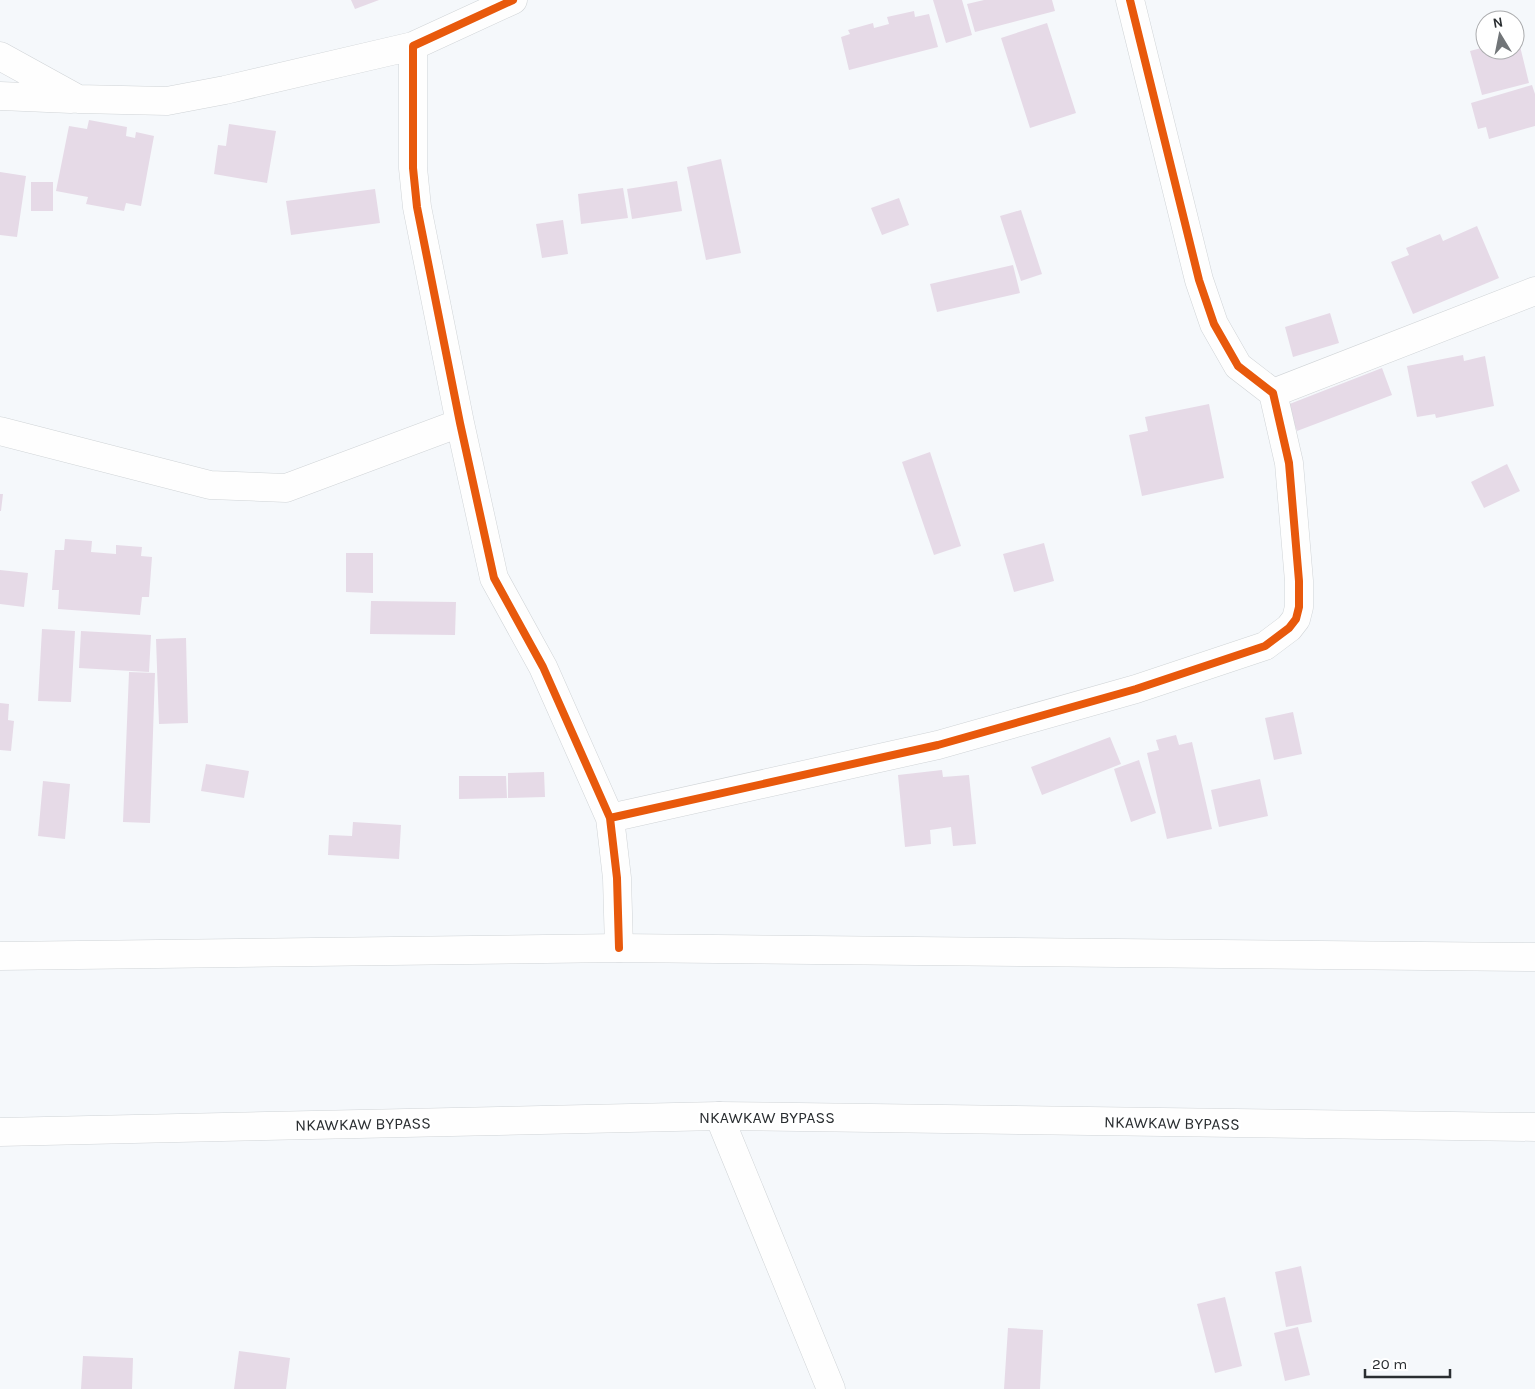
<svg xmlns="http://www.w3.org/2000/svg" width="1535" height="1389" font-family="Karla,sans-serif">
<rect width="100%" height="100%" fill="#f5f8fb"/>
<path fill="#e6dae7" d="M351 0H379L355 9Z
M933 0H962L972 35 946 43Z
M984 0H1052L1055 11 975 32 967 4Z
M914 11 915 17 929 14 938 47 849 70 841 37 850 34 848 30 873 23 874 28 889 24 887 17Z
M1047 23 1076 113 1030 128 1001 38Z
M1518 38 1529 83 1482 95 1470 51 1485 47V50H1515V39Z
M1532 85 1535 94V126L1489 139 1486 127 1478 129 1471 103Z
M89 120 127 127 126 136 135 138 136 132 154 136 141 206 126 203 124 211 86 204 88 197 56 191 69 126 87 129Z
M229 124 276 131 267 183 214 174 218 145 226 146Z
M721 159 741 253 706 260 687 167Z
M0 172 26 176 17 237 0 235Z
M677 181 682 211 632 219 627 189Z
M31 182H53V211H31Z
M623 188 628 218 581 224 578 194Z
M375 189 380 223 291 235 286 201Z
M899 198 909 225 882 235 871 208Z
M1021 210 1042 274 1021 281 1000 216Z
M563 220 568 254 542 258 536 224Z
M1477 226 1499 278 1413 314 1391 262 1409 255 1406 248 1440 234 1443 241Z
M1013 265 1020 293 937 312 930 284Z
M1330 313 1339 343 1293 357 1285 327Z
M1463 355 1464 361 1485 356 1494 406 1436 418 1435 414 1417 417 1407 366Z
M1382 368 1392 395 1297 431 1287 405Z
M1209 404 1224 478 1142 496 1129 435 1148 431 1145 417Z
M930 452 961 546 934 555 902 462Z
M1507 464 1520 491 1484 508 1471 482Z
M0 494H3L1 511H0Z
M65 539 92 541 91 552 116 554V545L142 547 141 556 152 557 149 597H142L140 615 58 609 59 590H52L55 550H64Z
M1044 543 1054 581 1014 592 1003 554Z
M346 553H373V593L346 592Z
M0 570 28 573 24 607 0 604Z
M371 601 456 602 455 635 370 634Z
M42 629 75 631 71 702 38 701Z
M81 631 151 635 149 672 79 668Z
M186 638 188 723 159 724 156 639Z
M129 672 155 673 150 823 123 822Z
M0 703 9 704 8 720 14 721 11 751 0 750Z
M1293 712 1302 754 1274 760 1265 718Z
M1176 735 1179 745 1192 742 1212 829 1167 839 1147 753 1159 750 1156 740Z
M1110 737 1121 764 1042 795 1031 767Z
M1139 760 1156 813 1131 822 1114 769Z
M206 764 249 771 244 798 201 791Z
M942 770 943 777 969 775 976 844 953 846 951 827 930 830 931 844 905 847 898 775Z
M544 772 545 797 508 798V773Z
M459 776H506L507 798 459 799Z
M1260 779 1268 816 1219 827 1211 790Z
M43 781 70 784 65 839 38 836Z
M353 822 401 825 399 859 328 855 329 835 352 836Z
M1301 1266 1312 1322 1286 1327 1275 1272Z
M1225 1297 1242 1366 1215 1373 1197 1304Z
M1298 1327 1310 1375 1285 1381 1274 1333Z
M1008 1328 1043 1330 1040 1389H1004Z
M239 1351 290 1358 286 1389H234Z
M83 1356 133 1358 132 1389H81Z"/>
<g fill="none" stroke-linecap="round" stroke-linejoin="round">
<defs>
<path id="minor" d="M513 0 413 46V168L417 207 460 423 494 578 543 667 610 818 617 878 619 948
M0 56 78 99 167 101 225 90 413 46
M0 96 71 99
M1273 393 1535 291
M0 431 210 485 286 488 460 423
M610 818 938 745 1136 689 1265 646 1289 628 1296 619 1299 607V581L1289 463 1273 393 1238 366 1214 324 1199 280 1130 0
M719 1116 831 1389"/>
<path id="highway" d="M0 956 619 948 1535 957
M0 1132 719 1116 1535 1127"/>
</defs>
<use href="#minor" stroke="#d0d4d7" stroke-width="29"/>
<use href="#highway" stroke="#d0d4d7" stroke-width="29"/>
<use href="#minor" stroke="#fefefe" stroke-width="28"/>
<use href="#highway" stroke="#fefefe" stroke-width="28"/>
<defs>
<path id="cycleway" d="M513 0 413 46V168L417 207 460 423 494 578 543 667 610 818 617 878 619 948
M610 818 938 745 1136 689 1265 646 1289 628 1296 619 1299 607V581L1289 463 1273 393 1238 366 1214 324 1199 280 1130 0"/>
</defs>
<use href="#cycleway" stroke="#fff" stroke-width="11"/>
<use href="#cycleway" stroke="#e8590c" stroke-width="8"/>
</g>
<g text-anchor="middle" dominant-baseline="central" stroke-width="5" stroke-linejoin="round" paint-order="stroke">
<g font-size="16" fill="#2a2e31" stroke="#fff">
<text x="767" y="1117">NKAWKAW BYPASS</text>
<text transform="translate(1172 1123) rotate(1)">NKAWKAW BYPASS</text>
<text transform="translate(363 1124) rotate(-1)">NKAWKAW BYPASS</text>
</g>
</g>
<g transform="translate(1500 35) rotate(350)"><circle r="24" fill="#ffffff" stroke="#aaabad"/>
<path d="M0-4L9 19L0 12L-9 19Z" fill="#717578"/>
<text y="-8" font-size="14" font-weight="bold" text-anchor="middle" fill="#2a2e31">N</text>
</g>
<path d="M1365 1369v8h85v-8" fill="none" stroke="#2a2e31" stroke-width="2.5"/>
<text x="1372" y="1369" font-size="15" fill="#2a2e31" stroke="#ffffff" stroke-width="4" paint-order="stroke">20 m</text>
</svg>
